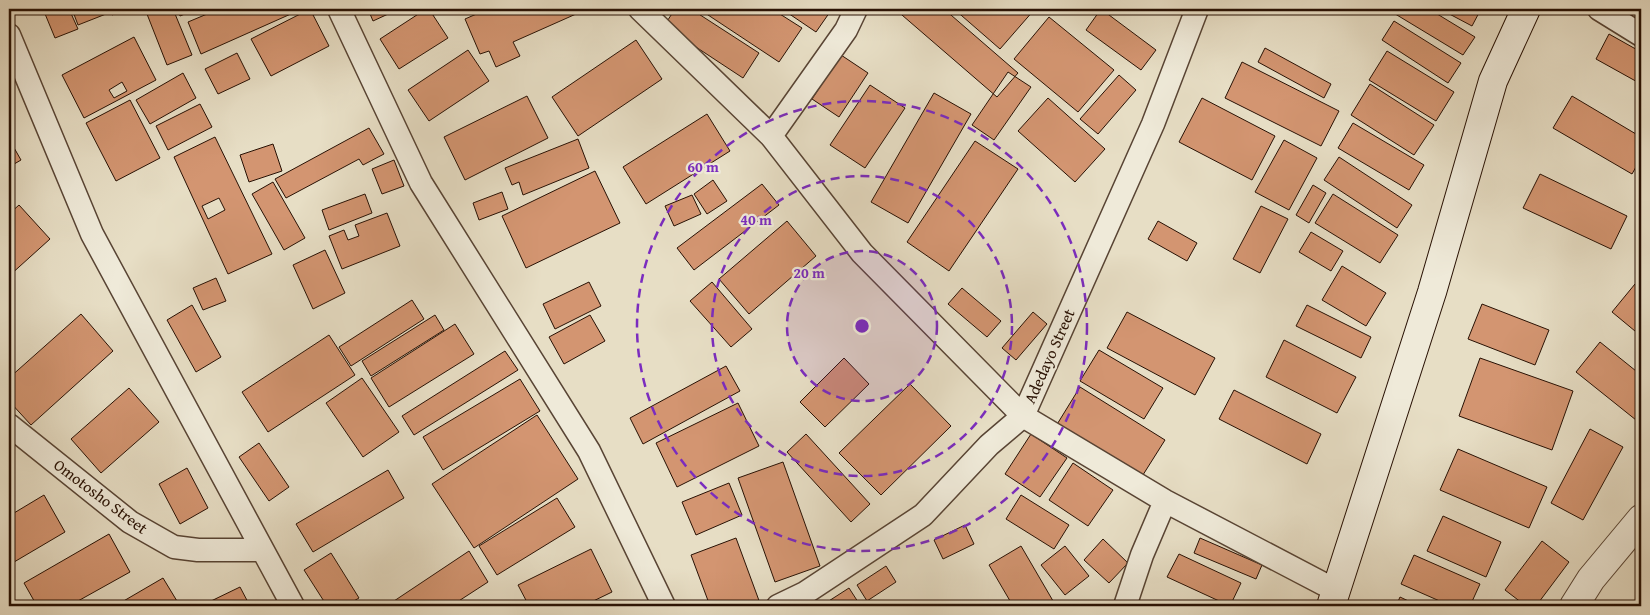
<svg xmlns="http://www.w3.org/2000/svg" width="1650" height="615" font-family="'Gentium Book Plus',serif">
<rect width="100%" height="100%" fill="#e7dec5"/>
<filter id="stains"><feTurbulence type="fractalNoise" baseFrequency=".004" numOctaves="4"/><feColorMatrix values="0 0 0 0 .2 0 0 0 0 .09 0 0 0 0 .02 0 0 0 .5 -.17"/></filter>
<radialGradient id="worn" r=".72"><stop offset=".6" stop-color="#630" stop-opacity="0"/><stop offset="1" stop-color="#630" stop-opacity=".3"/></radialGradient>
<path fill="#d39571" stroke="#281104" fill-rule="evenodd" d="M43 9H69L78 29 55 38Z
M72 9H104L106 14 78 25Z
M110 9H127L112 15Z
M145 9H173L192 55 167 65Z
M177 9H197L180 16Z
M219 9H302L201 54 188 22Z
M310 9 329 46 271 76 251 39Z
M368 9H399L373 21Z
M426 9H429L448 38 399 69 380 39Z
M488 9H584L585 10 513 42 520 56 496 67 489 51 480 54 465 19Z
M675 9H691L759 53 743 78 664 26Z
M699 9H772L802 28 779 62Z
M782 9H832L816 32Z
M895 9H944L1018 73 997 97Z
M954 9H1032L1034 10 1000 49Z
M1061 9H1074L1071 14Z
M1101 9 1156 50 1141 70 1086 30Z
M1387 9H1429L1475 37 1463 55Z
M1440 9H1481L1472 26Z
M1049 17 1114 70 1078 112 1014 59Z
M1394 21 1461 63 1448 83 1382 40Z
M1609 34 1641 52V84L1596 59Z
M134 37 156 80 84 118 62 75ZM122 82 127 91 114 98 109 90Z
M636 40 662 79 578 136 552 97Z
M1265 48 1331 84 1324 98 1258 62Z
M468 50 489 81 429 121 408 90Z
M1387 51 1454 92 1436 121 1369 80Z
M237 53 250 79 218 94 205 69Z
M841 55 868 73 839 117 812 99Z
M1242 62 1339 111 1321 146 1225 98Z
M1008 72 1031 87 994 140 972 125Z
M183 73 196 98 150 124 136 100Z
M1119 75 1136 90 1098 134 1080 119Z
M1370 84 1434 125 1414 155 1351 115Z
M870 85 905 108 865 168 830 145Z
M934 93 971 114 908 223 871 202Z
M527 96 548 138 465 180 444 137Z
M1572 96 1641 137V158L1632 174 1553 128Z
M1048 98 1105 149 1075 182 1018 131Z
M1202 98 1275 136 1252 180 1179 142Z
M130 100 160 158 116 181 86 123Z
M200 104 212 127 168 150 156 126Z
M707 114 730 151 646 204 623 167Z
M1353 123 1424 165 1409 190 1338 148Z
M369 128 384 154 363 165 359 159 286 198 275 179Z
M215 137 272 254 228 274 174 157ZM219 198 225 210 208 219 202 206Z
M9 139 21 160 9 167Z
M578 139 589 168 523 195 519 182 512 185 505 168Z
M1284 140 1317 158 1289 210 1255 192Z
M975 141 1018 169 949 271 907 242Z
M273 144 282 171 249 182 240 155Z
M1339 157 1412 205 1397 228 1324 180Z
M394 160 404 186 382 194 372 169Z
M595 171 620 223 526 268 502 216Z
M1540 174 1627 216 1611 249 1523 208Z
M713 180 727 201 707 214 694 194Z
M273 182 305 238 284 250 252 194Z
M762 184 779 205 694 270 677 248Z
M1313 185 1326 193 1309 223 1296 215Z
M502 192 508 209 479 220 473 203Z
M365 194 372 213 329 230 322 210Z
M1333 194 1398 235 1380 263 1315 223Z
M692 195 701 214 674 226 665 206Z
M19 205 50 239 9 276V214Z
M1261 206 1288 219 1260 273 1233 259Z
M387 213 400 246 342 269 329 236 344 230 348 240 359 236 355 225Z
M787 221 816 256 749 314 719 279Z
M1158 221 1197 243 1187 261 1148 239Z
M1311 232 1343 251 1331 271 1299 252Z
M325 250 345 293 313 309 293 265Z
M1342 266 1386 293 1366 326 1322 300Z
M216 278 226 301 203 310 193 288Z
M589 282 601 306 555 329 543 304Z
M712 282 752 329 731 347 690 301Z
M1635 284 1641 289V336L1612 312Z
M962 288 1001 321 987 337 948 304Z
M412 300 424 319 351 366 339 347Z
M1482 304 1549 330 1535 365 1468 339Z
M192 305 221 357 196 372 167 320Z
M1307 305 1371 337 1361 358 1296 326Z
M1033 312 1047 324 1016 360 1002 348Z
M1127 312 1215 358 1195 395 1107 348Z
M81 314 113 351 31 425 9 401V378Z
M435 315 444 330 371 376 362 361Z
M590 315 605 341 564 364 549 337Z
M455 324 474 354 389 407 371 378Z
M329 335 355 375 268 432 242 392Z
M1284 340 1356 377 1337 413 1266 377Z
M1600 342 1641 375V424L1576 372Z
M1099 350 1163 388 1144 419 1080 381Z
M505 351 518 370 414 435 402 416Z
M844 358 869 384 825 427 800 402Z
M1480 358 1573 391 1552 450 1459 416Z
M726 366 740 391 643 444 630 418Z
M362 378 399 432 363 457 326 403Z
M520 379 540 411 443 470 423 437Z
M910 384 951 426 881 495 839 453Z
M1080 387 1165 440 1141 478 1056 426Z
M129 388 159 422 101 473 71 439Z
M1234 390 1321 434 1307 464 1219 419Z
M738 403 759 446 677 487 656 443Z
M537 415 578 479 474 548 432 484Z
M1590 429 1623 447 1583 520 1551 503Z
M806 434 870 504 851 522 787 452Z
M1031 434 1067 458 1040 497 1005 474Z
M259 443 289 487 269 501 239 457Z
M1458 449 1547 487 1529 528 1440 490Z
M783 462 820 566 775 582 738 478Z
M1073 463 1113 490 1088 526 1049 500Z
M187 468 208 508 180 524 159 484Z
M388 470 404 498 313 552 296 524Z
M729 483 742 515 696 535 682 502Z
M44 495 65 532 9 565V516Z
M1021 495 1069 525 1054 549 1006 519Z
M557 498 575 527 497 575 479 546Z
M1443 516 1501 542 1486 577 1427 551Z
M965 525 974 544 943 559 934 540Z
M109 534 130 572 69 606H37L24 583Z
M736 538 761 606H710L691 555Z
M1200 538 1262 565 1256 579 1194 553Z
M1103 539 1128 563 1109 583 1084 560Z
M1542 541 1569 562 1536 606H1526L1505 590Z
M1021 546 1056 606H1013L989 565Z
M1065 546 1089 576 1065 595 1041 565Z
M591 549 612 592 583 606H529L518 585Z
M469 551 488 582 451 606H393L391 603Z
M331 553 359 598 345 606H327L304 570Z
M1179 554 1241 583 1230 606 1167 577Z
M1414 555 1480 584 1470 606H1451L1401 584Z
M886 566 896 582 867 601 857 585Z
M163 578 180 606H115Z
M240 587 250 606H211L209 602Z
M849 588 860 605 858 606H821Z
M1400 597 1419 606H1396Z
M615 601 617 606H606Z"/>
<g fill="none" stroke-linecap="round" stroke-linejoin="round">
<defs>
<path id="minor" d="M339 9 421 183 589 451 664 606
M640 9 771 136 862 253 1023 416 1165 501 1335 590
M1599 9 1641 35
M9 35 92 234 293 606
M771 136 846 30 856 9
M9 425 130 522 174 547 198 550H262
M778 606 805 593 923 515 989 445 1023 416 1153 124 1197 9
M1125 606 1142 555 1165 501"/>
<path id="tertiary" d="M1574 606 1591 579 1641 519"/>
<path id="secondary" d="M1331 606 1432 292 1493 81 1526 9"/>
</defs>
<use href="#minor" stroke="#584434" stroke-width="25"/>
<use href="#tertiary" stroke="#584434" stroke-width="30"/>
<use href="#secondary" stroke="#281104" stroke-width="30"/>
<use href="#minor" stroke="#efead9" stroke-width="22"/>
<use href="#tertiary" stroke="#efead9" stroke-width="28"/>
<use href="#secondary" stroke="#efead9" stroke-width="28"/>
</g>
<circle cx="862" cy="326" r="75" fill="#7b2cbf" fill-opacity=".12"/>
<g fill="none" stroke="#7b2cbf" stroke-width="2.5" stroke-dasharray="9 6">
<circle cx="862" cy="326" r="75"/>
<circle cx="862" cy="326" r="150"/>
<circle cx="862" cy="326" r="225"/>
</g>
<g text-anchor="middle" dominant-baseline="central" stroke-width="4.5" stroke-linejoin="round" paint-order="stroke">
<g font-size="16" fill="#281104" stroke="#efead9">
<text transform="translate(1049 356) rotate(-66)">Adedayo Street</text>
<text transform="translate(101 496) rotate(37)">Omotosho Street</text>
</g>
</g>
<circle cx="862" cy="326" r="8" fill="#7b2cbf" stroke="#efead9" stroke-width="2.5"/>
<g font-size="15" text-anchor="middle" font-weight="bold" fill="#7b2cbf" stroke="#efead9" stroke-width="4.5" stroke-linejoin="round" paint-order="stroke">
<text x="703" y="172">60 m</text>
<text x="756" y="225">40 m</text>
<text x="809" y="278">20 m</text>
</g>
<rect width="1650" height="615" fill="none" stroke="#e7dec5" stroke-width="30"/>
<rect x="10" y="10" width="1630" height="595" fill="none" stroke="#281104" stroke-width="2.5"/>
<rect x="15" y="15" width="1620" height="585" fill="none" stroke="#281104"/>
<rect width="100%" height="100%" filter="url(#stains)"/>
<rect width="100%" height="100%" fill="url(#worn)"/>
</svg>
